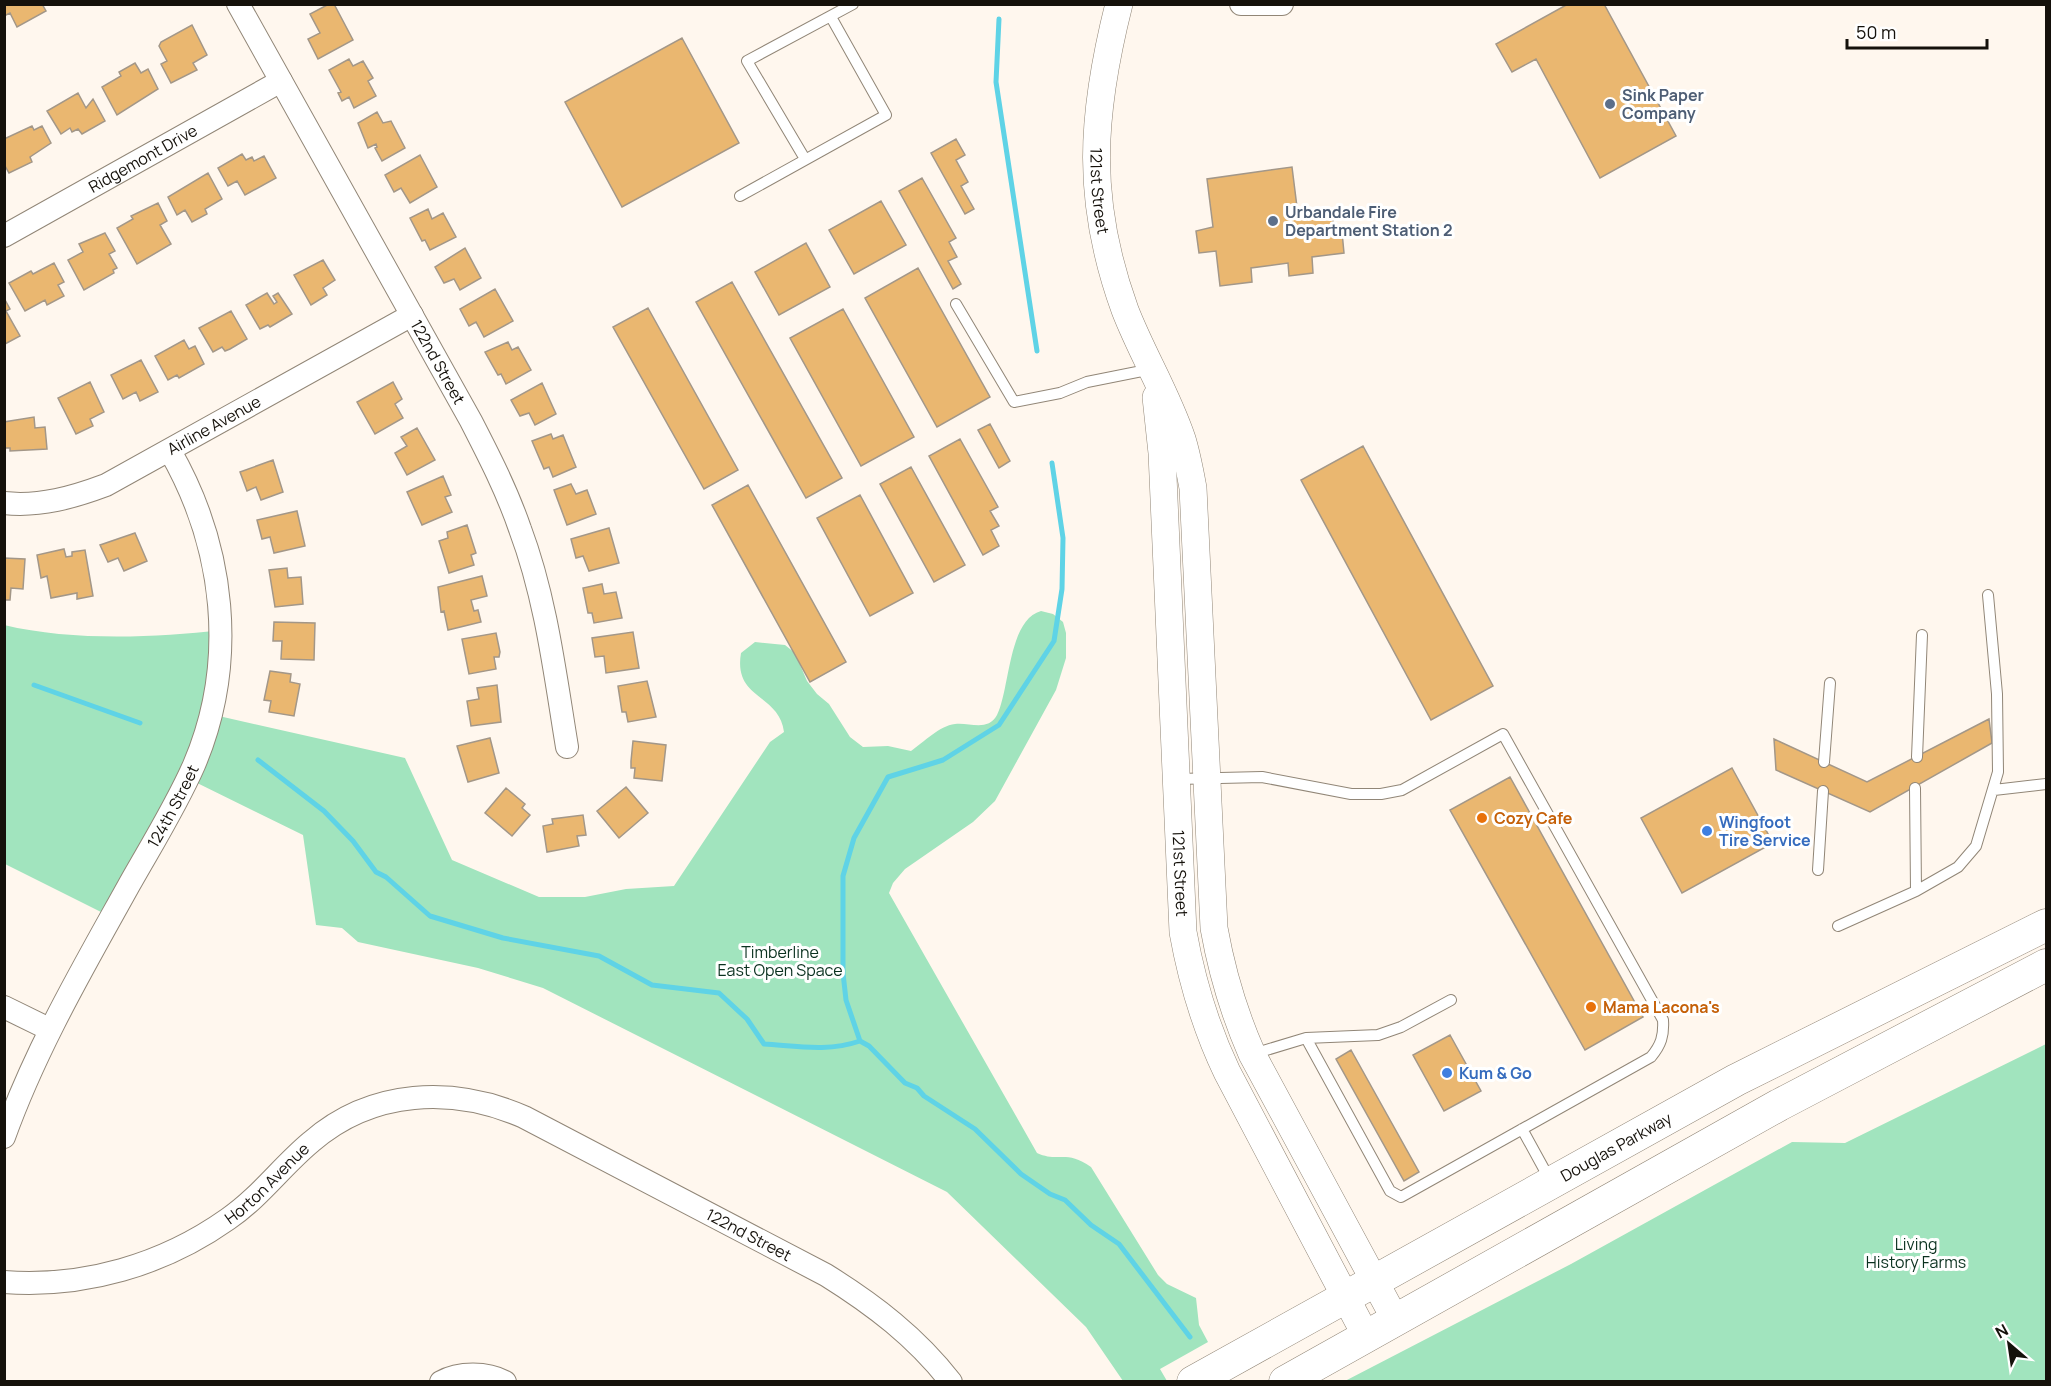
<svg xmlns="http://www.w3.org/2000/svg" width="2051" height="1386" font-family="Manrope,sans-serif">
<rect width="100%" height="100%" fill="#fff7ee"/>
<path fill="#a1e4be" d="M1041 611 1053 614 1063 622 1066 633V658L1056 690 995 801 973 822 905 869 893 883 889 893 1037 1153C1059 1163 1066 1149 1091 1167L1158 1275 1167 1284 1196 1298 1199 1325 1208 1342 1160 1369 1167 1381H1123L1086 1327 947 1192 543 988 478 968 358 942 342 928 316 925 303 835 187 778 111 917 5 864 4 625C71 641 153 638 221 630L210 714 405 758 452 860 539 897H585L626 889 674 886 770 742 784 732C779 693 733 700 741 653L755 642 785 645 795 653 807 681 817 694 829 704 850 737 863 747 888 746 911 751C924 742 939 726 955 724 969 722 988 732 997 715 1010 689 1008 620 1041 611Z
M2046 1044V1381H1345L1571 1264 1792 1142 1845 1143Z"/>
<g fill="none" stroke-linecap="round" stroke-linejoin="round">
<path stroke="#5fd3e6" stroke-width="5" d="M999 19 996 82 1037 351
M34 685 140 723
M258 760 324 811 353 841 376 872 386 877 430 916 503 938 599 956 652 985 719 993 747 1019 764 1044C797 1046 828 1052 860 1041L869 1046 905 1083 917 1088 924 1096 975 1129 1021 1174 1050 1194 1065 1200 1091 1225 1119 1244 1190 1337
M860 1041 846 1000 843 973V876L854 838 888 777 943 760 999 725 1054 641 1062 589 1063 538 1052 463"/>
</g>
<path fill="#eab770" stroke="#a39788" stroke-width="1.5" d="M4 4H42L46 11 17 27 10 13 4 16Z
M329 4H334L353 40 318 59 308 39 320 33 310 14Z
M1568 4H1604L1676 136 1600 178 1536 59 1512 72 1496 44Z
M192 25 207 55 193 63 197 70 171 83 161 64 167 61 159 46 161 42Z
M682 38 739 143 622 207 565 102Z
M349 59 353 66 363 61 373 78 368 81 376 96 354 108 349 97 342 101 338 93 341 92 329 70Z
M135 63 141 73 148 69 158 89 117 115 102 87 121 76 119 72Z
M78 93 86 108 93 99 105 121 82 134 78 129 72 132 70 128 61 134 47 111Z
M377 112 383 123 391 121 405 148 382 161 375 148 377 147 376 144 368 148 358 123Z
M32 126 34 130 42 126 51 143 30 157 32 162 9 173 4 164V139Z
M956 139 965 155 956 160 968 182 961 186 974 209 965 214 931 153Z
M242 154 246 160 252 157 254 161 264 156 276 178 245 195 237 181 228 186 218 168Z
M420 155 437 187 410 203 401 188 394 192 385 175Z
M1292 167 1298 215 1332 211 1334 232H1342L1344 253 1312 257 1313 273 1289 276 1288 263 1251 268 1252 282 1220 286 1216 251 1199 253 1196 231 1213 227 1207 179Z
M208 173 222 199 205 209 207 214 192 222 185 210 177 215 168 197Z
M922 178 956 238 949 242 957 257 948 261 961 284 953 289 899 191Z
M881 201 906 245 854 274 829 230Z
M158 203 167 221 160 225 171 244 137 264 117 228 133 219 131 216Z
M428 209 432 219 443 213 456 237 430 250 425 240 422 241 410 218Z
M105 233 115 251 109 254 117 268 113 270 114 273 84 290 68 260 83 252 79 244Z
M806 243 830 287 779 315 755 272Z
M465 248 481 278 460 290 454 279 444 283 435 267Z
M323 260 335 280 323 288 327 295 311 305 294 275Z
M54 263 64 282 58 285 64 296 47 305 45 300 25 311 9 283 31 271 33 274Z
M918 268 990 397 937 427 865 298Z
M732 282 842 478 806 498 696 302Z
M495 289 513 321 484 337 476 322 469 326 460 309Z
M267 293 274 304 277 302 273 296 278 293 292 314 270 327 268 325 260 329 246 305Z
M4 298 10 309 6 311 20 336 5 344Z
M648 308 738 470 704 489 613 327Z
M843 309 914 437 861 466 790 338Z
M231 311 247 339 230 349 225 351 222 347 213 352 199 328Z
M184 340 189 349 195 346 204 364 179 378 177 375 168 380 155 356Z
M508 342 512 350 518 347 531 370 506 384 501 374 498 375 485 352Z
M141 360 158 392 140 401 136 392 123 399 111 375Z
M90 382 104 412 90 419 93 426 76 434 58 398Z
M393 382 402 399 395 404 403 418 375 434 357 402Z
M542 383 556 414 535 425 529 413 520 416 511 400Z
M34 417 35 428 45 427 47 449 10 451V448H4V422Z
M990 424 1010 461 999 468 978 430Z
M417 428 435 460 407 475 395 453 407 446 401 437Z
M551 434 553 439 563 435 576 467 553 477 549 467 544 469 532 441Z
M960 439 998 507 990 511 999 526 991 530 999 546 983 555 929 456Z
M1363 446 1493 686 1431 720 1301 480Z
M273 460 283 492 261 500 256 487 247 491 240 472Z
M911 467 965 565 934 582 880 484Z
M443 476 451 495 445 497 452 512 422 525 407 492Z
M571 484 576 494 587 490 596 514 567 525 554 490Z
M748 485 846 662 810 682 712 505Z
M860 495 913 593 870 616 817 518Z
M297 511 305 546 274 553 270 537 262 539 257 520Z
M467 525 476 553 471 555 474 565 449 573 439 541 448 538 447 532Z
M609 528 619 563 589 571 583 556 576 558 571 539Z
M135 533 147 561 124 571 118 558 108 562 100 545Z
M64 549 66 557 72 556V552L85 550 93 596 77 599V593L51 598 47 576 41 578 37 555Z
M4 558 25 559 23 589 11 588 10 600H4Z
M287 568 288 578 301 577 303 604 275 607 269 570Z
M482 576 487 596 471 600 474 611 478 610 481 622 448 630 444 611 441 612 438 587Z
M602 584 604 594 616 592 622 618 594 623 592 613H588L583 588Z
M274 622 315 623 314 660 281 659 282 641H273Z
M633 632 639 668 606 673 604 656 595 657 592 638Z
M496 633 500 652 499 657H494L496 669 469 674 462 639Z
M270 671 291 674 290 682 300 684 294 716 269 712 271 701 264 700Z
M647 681 656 717 628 722 626 712H622L618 686Z
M497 685 501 722 471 726 467 701 479 699 477 688Z
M1989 719 1992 743 1870 812 1776 770 1774 739 1867 782Z
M490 738 499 773 468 782 457 746Z
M633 741 666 745 662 781 634 778 635 768H631V761Z
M1732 768 1773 843 1682 893 1641 818Z
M1510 777 1643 1017 1585 1050 1450 810Z
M626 787 648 813 619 838 597 811Z
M506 788 525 804 522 808 530 815 512 836 485 813Z
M583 815 586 835 577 836 579 846 547 852 543 826 553 824 552 819Z
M1450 1035 1481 1091 1444 1111 1413 1055Z
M1351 1050 1419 1172 1404 1181 1336 1059Z"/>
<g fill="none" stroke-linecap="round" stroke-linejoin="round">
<defs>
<path id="service" d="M805 159 747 61 853 4
M740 196 886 115 831 17
M956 304 1014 402 1060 393 1087 382 1152 369
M1917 757 1922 635
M1824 762 1830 683
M1178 779 1262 777 1351 794H1381L1402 790 1503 734 1663 1020C1664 1036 1661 1045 1651 1057L1401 1197 1390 1191 1306 1038
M1915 788 1916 891
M1994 790 2046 784
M1818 870 1823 791
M1838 926 1916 891 1958 867 1976 846 1998 772 1997 694 1988 595
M1253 1054 1306 1038 1378 1035 1401 1027 1451 1000
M1522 1129 1550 1180"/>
<g id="minor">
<path id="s1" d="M238 4 471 421C489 456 507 491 520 529 546 598 555 674 567 747"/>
<path d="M1241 4H1282"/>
<path id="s2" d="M4 236 281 81"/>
<path id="s3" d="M4 503C40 507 74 497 106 485L412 315"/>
<path d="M4 1007 49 1029"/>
<path id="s4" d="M4 1137C36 1048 83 968 129 885 151 846 176 806 194 765 238 662 225 547 170 451"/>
<path id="s5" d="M4 1282C84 1288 163 1265 228 1219 260 1197 282 1166 311 1142 372 1089 453 1086 524 1117L826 1275C874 1305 916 1337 951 1382"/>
<path d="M441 1382C459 1372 487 1372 505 1382"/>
</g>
<g id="tertiary">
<path id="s6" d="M1119 4C1091 115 1085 200 1125 310 1142 354 1167 394 1182 439 1187 455 1190 472 1193 488L1214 928C1222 973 1234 1013 1252 1054L1395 1319"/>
<path id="s7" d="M1156 397 1162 453 1183 932C1192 982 1205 1026 1227 1072L1366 1336"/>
</g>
<g id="secondary">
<path id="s8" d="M1193 1382 1736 1080 2046 925"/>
<path d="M1285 1382 1779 1105 2046 965"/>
</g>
</defs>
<use href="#service" stroke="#918677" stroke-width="12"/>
<use href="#minor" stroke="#918677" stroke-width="24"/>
<use href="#tertiary" stroke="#918677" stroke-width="28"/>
<use href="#secondary" stroke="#918677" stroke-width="33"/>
<use href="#service" stroke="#fff" stroke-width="10"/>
<use href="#minor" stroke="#fff" stroke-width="22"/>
<use href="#tertiary" stroke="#fff" stroke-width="27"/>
<use href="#secondary" stroke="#fff" stroke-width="32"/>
</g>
<g fill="#5c6f8a" stroke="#fff" stroke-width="2">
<circle cx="1610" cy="104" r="6"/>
<circle cx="1273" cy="221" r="6"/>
</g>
<g fill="#e8710a" stroke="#fff" stroke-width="2">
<circle cx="1482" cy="818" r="6"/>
<circle cx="1591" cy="1007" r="6"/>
</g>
<g fill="#3f7fe0" stroke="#fff" stroke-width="2">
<circle cx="1707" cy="831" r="6"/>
<circle cx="1447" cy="1073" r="6"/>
</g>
<g text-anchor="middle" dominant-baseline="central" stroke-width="6" stroke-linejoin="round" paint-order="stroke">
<g font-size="16" font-weight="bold" fill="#4e5e75" stroke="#fff" text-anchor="start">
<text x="1622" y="95">Sink Paper<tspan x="1622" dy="18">Company</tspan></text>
<text x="1285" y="212">Urbandale Fire<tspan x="1285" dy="18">Department Station 2</tspan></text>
</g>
<g font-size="16" fill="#15110b" stroke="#fff">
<text stroke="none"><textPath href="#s2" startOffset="159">Ridgemont Drive</textPath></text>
<text stroke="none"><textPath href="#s6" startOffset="189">121st Street</textPath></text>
<text stroke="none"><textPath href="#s1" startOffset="410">122nd Street</textPath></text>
<text stroke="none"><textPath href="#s3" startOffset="228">Airline Avenue</textPath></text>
<text stroke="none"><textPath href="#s4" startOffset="372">124th Street</textPath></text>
<text stroke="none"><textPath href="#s7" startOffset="477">121st Street</textPath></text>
<text stroke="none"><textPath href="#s8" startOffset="484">Douglas Parkway</textPath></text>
<text stroke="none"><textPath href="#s5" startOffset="290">Horton Avenue</textPath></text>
<text stroke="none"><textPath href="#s5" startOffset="831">122nd Street</textPath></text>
</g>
<g font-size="16" font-weight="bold" fill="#c56008" stroke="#fff" text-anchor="start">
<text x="1494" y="818">Cozy Cafe</text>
<text x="1603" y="1007">Mama Lacona's</text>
</g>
<g font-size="16" font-weight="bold" fill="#366cbe" stroke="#fff" text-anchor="start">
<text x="1719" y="822">Wingfoot<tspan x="1719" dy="18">Tire Service</tspan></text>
<text x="1459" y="1073">Kum &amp; Go</text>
</g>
<g font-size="16" fill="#0a311f" stroke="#fff">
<text x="780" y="952">Timberline<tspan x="780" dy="18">East Open Space</tspan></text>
<text x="1916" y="1244">Living<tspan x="1916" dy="18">History Farms</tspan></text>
</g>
</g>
<rect width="2051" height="1386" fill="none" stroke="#15110b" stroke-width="12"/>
<g transform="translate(2009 1344) rotate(331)" stroke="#ffffff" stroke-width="4.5" paint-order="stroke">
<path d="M0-4.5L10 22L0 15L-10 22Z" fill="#15110b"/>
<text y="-9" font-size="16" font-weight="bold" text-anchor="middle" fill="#15110b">N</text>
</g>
<path d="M1847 39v9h140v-9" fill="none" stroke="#15110b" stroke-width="3"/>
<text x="1856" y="39" font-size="18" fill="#15110b" stroke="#ffffff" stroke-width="4.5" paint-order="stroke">50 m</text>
</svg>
